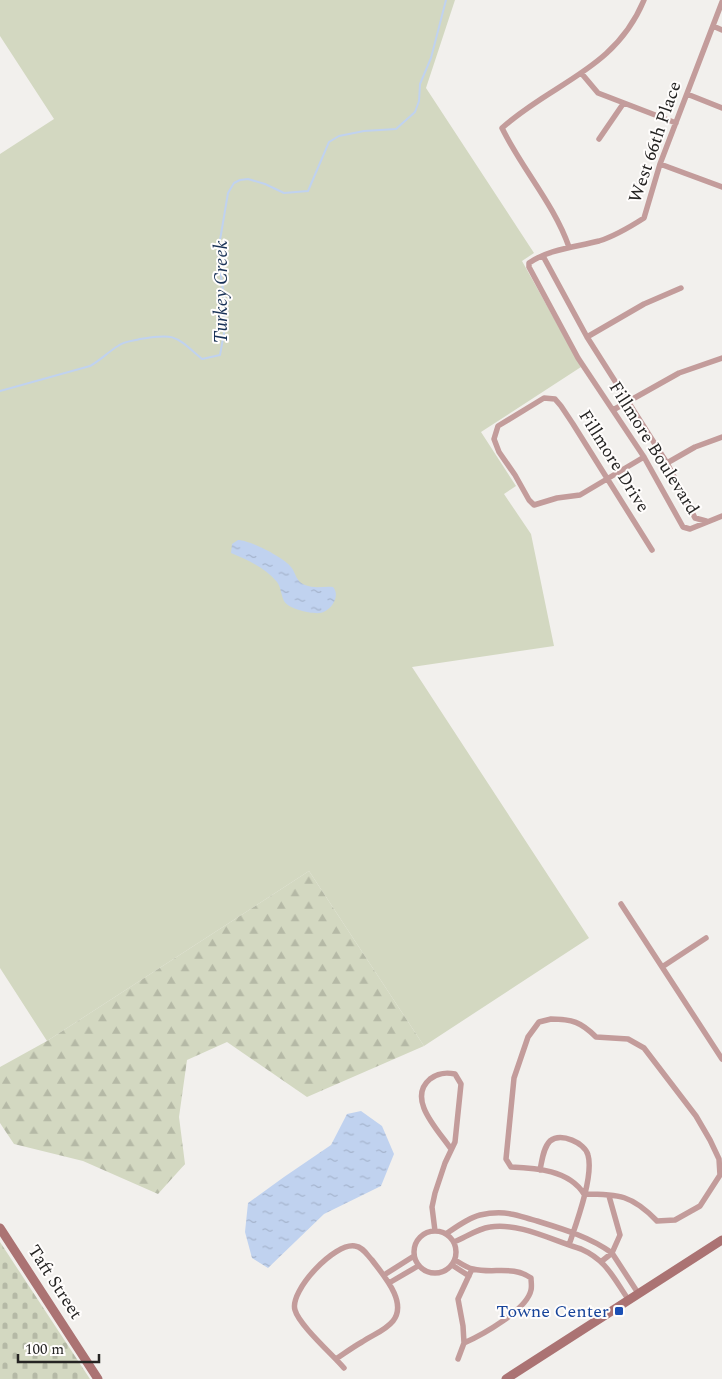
<svg xmlns="http://www.w3.org/2000/svg" width="722" height="1379" font-family="Spectral,serif">
<defs>
<pattern id="forest-firs" width="22" height="20" patternUnits="userSpaceOnUse" patternTransform="scale(1.25)"><rect width="22" height="20" fill="#d3d8c1"/><path d="M5 1l3.5 6h-7zM16 11l3.5 6h-7z" fill="#b5b9a6"/></pattern>
<pattern id="cemetery-stones" width="16" height="16" patternUnits="userSpaceOnUse" patternTransform="scale(1.25)"><rect width="16" height="16" fill="#d3d8c1"/><path d="M2 7V4a2 2 0 0 1 4 0v3zM10 15v-3a2 2 0 0 1 4 0v3z" fill="#b5b9a6"/></pattern>
<pattern id="water-ripples" width="26" height="14" patternUnits="userSpaceOnUse" patternTransform="scale(1.25)"><rect width="26" height="14" fill="#c0d2ef"/><path d="M2 4q2-2 4 0t4 0M15 11q2-2 4 0t4 0" fill="none" stroke="#a5b4cd"/></pattern>
</defs>
<rect width="100%" height="100%" fill="#f2f0ed"/>
<path fill="#d3d8c1" d="M0 0H455L426 88 534 253 522 261 581 367 481 432 516 486 504 494 531 534 554 646 412 667 589 938 424 1046 309 871 47 1041 0 968V154L54 119 0 36Z"/>
<path fill="url(#forest-firs)" d="M309 871 424 1046 307 1097 227 1042 187 1060 179 1117 185 1164 158 1194 83 1161 14 1144 0 1123V1067L47 1041Z"/>
<path fill="url(#cemetery-stones)" d="M0 1242 90 1379H0Z"/>
<path fill="url(#water-ripples)" d="M238 540C250 540 284 558 291 567 296 573 296 582 305 585 315 589 323 586 333 587 341 596 331 611 320 613 311 614 288 609 284 601 281 595 281 587 277 582 265 568 248 560 231 553L232 544Z
M361 1111 382 1126 394 1154 381 1186 324 1214 268 1268 252 1258 245 1232 248 1203 284 1177 331 1145 347 1114Z"/>
<g fill="none" stroke-linecap="round" stroke-linejoin="round">
<path stroke="#c0d2ef" stroke-width="2" d="M0 391 90 366C101 360 108 352 118 346 124 341 133 341 140 339 176 333 175 336 202 359L220 355 224 333V298L218 252 228 193 234 183 240 180 248 179 265 184 284 193 308 191 329 142 339 136 364 131 396 129 415 112 419 101 420 84 431 58 446 0"/>
<path stroke="#c39c9b" stroke-width="5.5" d="M722 2 660 164 644 218C630 227 615 236 599 241 576 247 549 249 529 263V267L578 358 644 457 683 527 690 529 722 516
M713 26 722 30
M582 74 598 93 676 123
M687 94 722 108
M599 139 623 104
M660 164 722 187
M569 247C554 204 522 169 502 128 553 82 615 70 644 0
M543 256 587 337 667 463 695 518 706 521
M587 337 644 304 681 288
M613 410 679 373 722 358
M644 457 580 495 557 498 534 505 529 500 515 475 499 452 494 439 498 426 544 398 555 399 561 406 573 424 652 550
M667 463 695 447 722 437
M621 904 722 1059
M662 967 706 938
M551 1019C572 1019 581 1022 596 1037L628 1039 644 1048 696 1116 710 1140 719 1159 720 1175 700 1206 675 1220 657 1221C632 1195 619 1194 584 1194 569 1170 536 1168 511 1167L506 1159 514 1078 528 1037 539 1022Z
M540 1170C542 1161 543 1148 550 1141 561 1132 585 1143 588 1155 594 1176 576 1224 569 1245
M414 1252a21 21 0 1 1 42 0a21 21 0 1 1-42 0Z
M435 1231 432 1207 435 1193 445 1163 455 1142 461 1084 455 1074C445 1072 438 1073 430 1079 406 1099 439 1131 451 1149
M446 1234C456 1227 468 1218 480 1215 489 1213 501 1212 511 1214 519 1215 528 1219 537 1221 563 1229 590 1237 612 1253L638 1293
M454 1242C466 1237 477 1229 490 1227 518 1222 554 1241 581 1249 606 1260 613 1277 628 1299
M455 1260C460 1263 467 1268 473 1269 493 1274 513 1265 531 1278 531 1281 532 1286 531 1290 527 1310 482 1335 464 1343
M602 1261 612 1253 620 1235 609 1196
M452 1265 469 1276
M384 1275 414 1256
M389 1283 418 1266
M336 1359C345 1353 353 1347 362 1342 372 1335 385 1331 393 1321 408 1302 383 1275 372 1260 367 1255 363 1247 355 1246 335 1242 289 1291 295 1310 299 1325 333 1355 344 1368
M458 1359 464 1343 463 1326 458 1299 472 1269"/>
<path stroke="#ab7373" stroke-width="9" d="M0 1228 98 1379
M506 1379 722 1240"/>
</g>
<rect fill="#1a4fb4" stroke="#fffdfc" stroke-width="2" x="614" y="1306" width="10" height="10" rx="2.5"/>
<g text-anchor="middle" dominant-baseline="central" stroke-width="4" stroke-linejoin="round" paint-order="stroke">
<g font-size="18" fill="#252423" stroke="#fffdfc">
<text transform="translate(655 142) rotate(-71)">West 66th Place</text>
<text transform="translate(654 448) rotate(58)">Fillmore Boulevard</text>
<text transform="translate(614 461) rotate(58)">Fillmore Drive</text>
<text transform="translate(55 1282) rotate(57)">Taft Street</text>
</g>
<g font-size="18" fill="#164399" stroke="#fffdfc" text-anchor="end">
<text x="609" y="1311">Towne Center</text>
</g>
<g font-size="19" font-style="italic" fill="#193257" stroke="#fffdfc">
<text transform="translate(221 292) rotate(-90)">Turkey Creek</text>
</g>
</g>
<path d="M18 1354v8h81v-8" fill="none" stroke="#252423" stroke-width="2.5"/>
<text x="25" y="1354" font-size="15" fill="#252423" stroke="#fffdfc" stroke-width="4" paint-order="stroke">100 m</text>
</svg>
